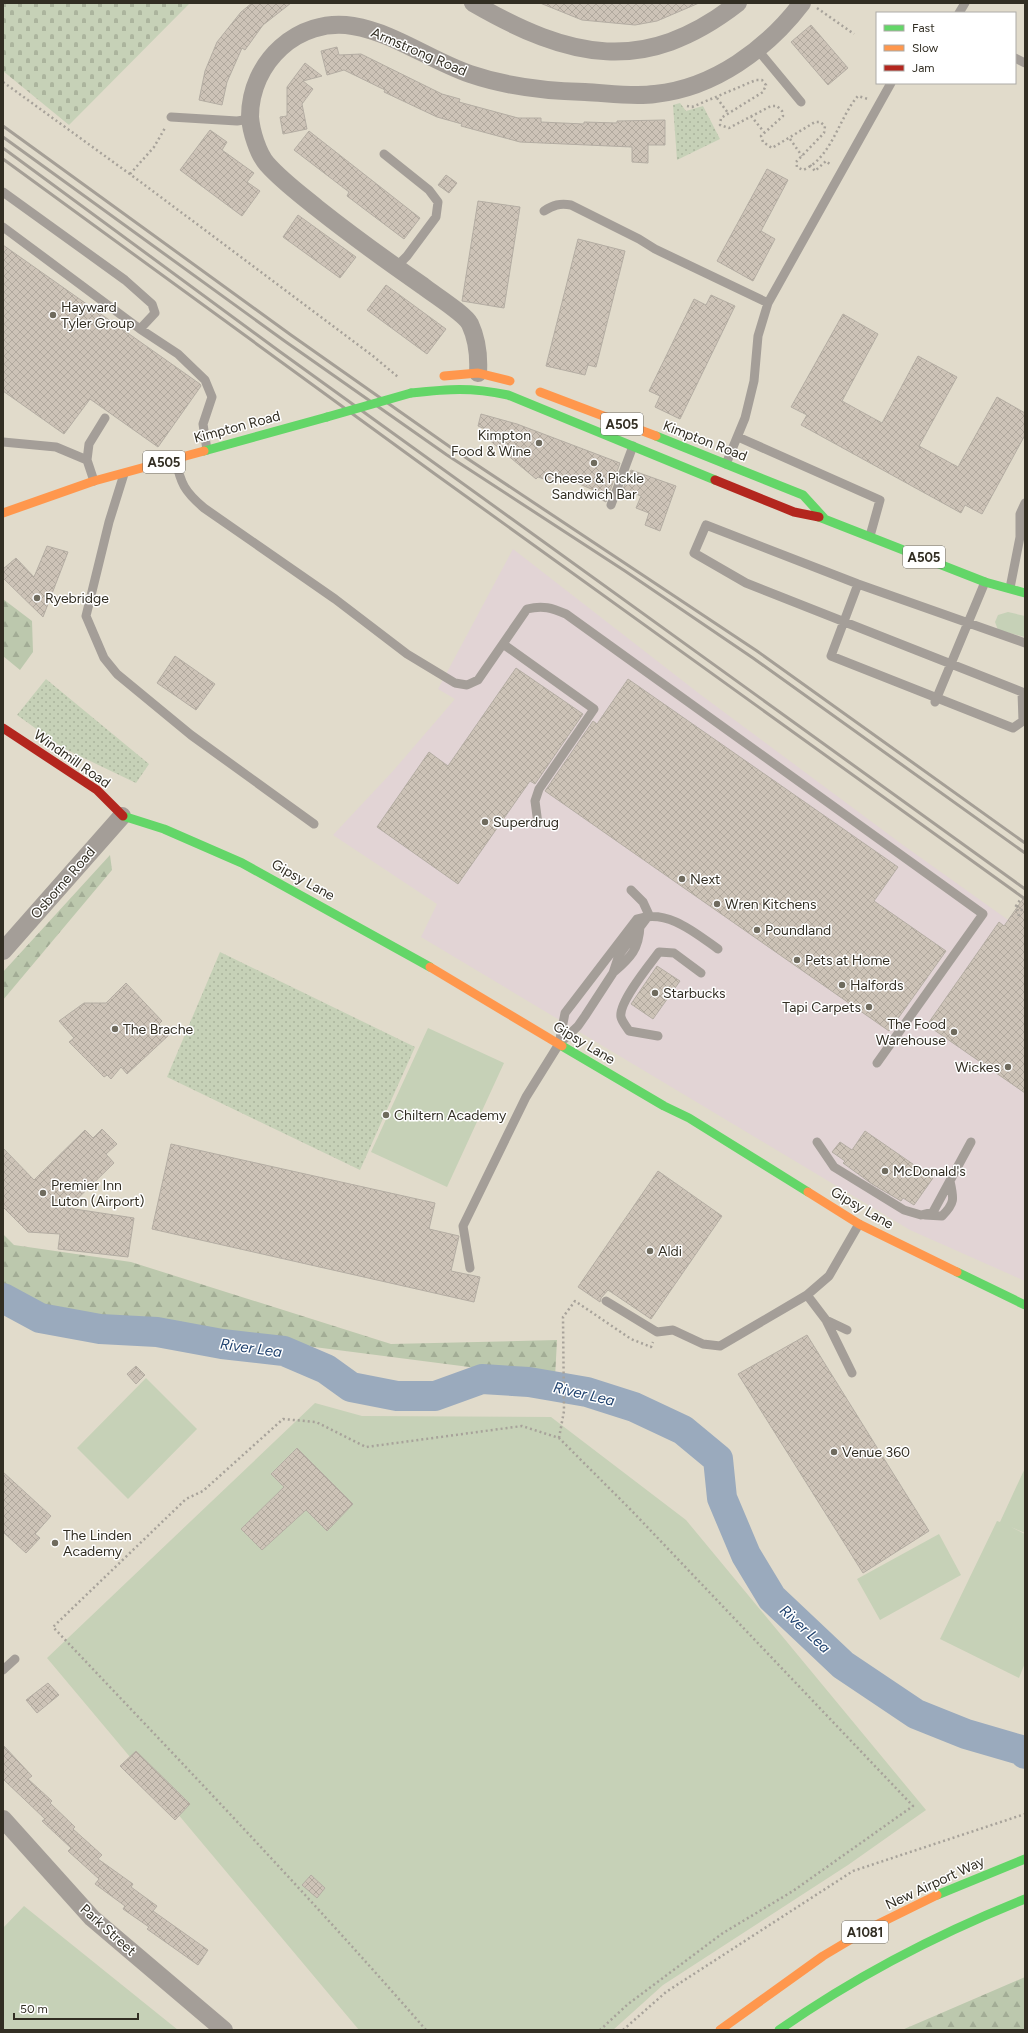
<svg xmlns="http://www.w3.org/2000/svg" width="1028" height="2033" font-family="Figtree,sans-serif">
<defs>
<pattern id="forest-firs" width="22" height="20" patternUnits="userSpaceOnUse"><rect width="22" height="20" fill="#bcc8ad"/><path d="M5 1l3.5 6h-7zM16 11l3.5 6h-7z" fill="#a2ac95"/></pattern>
<pattern id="cemetery-stones" width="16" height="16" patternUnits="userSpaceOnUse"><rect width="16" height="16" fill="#c6d1b7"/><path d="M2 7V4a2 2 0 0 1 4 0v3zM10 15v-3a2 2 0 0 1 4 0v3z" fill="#abb49d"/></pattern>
<pattern id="park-dots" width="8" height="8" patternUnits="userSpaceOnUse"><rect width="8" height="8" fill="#c6d1b7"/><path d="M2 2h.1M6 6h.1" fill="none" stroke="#abb49d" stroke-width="1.8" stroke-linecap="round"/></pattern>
<pattern id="building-cross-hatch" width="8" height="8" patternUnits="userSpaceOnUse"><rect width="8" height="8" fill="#cdc3b7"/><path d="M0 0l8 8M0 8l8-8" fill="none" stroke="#b0a89d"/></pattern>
</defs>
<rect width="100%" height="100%" fill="#e1dbcb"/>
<path fill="#e2d4d5" d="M513 549 701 695 903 845 1025 932V1281L910 1230 421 937 437 904 333 835 393 771 455 699 438 689Z"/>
<path fill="#c6d1b7" d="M1008 612 1025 616V637L998 630 995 622 998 615Z
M428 1028 504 1063 447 1187 371 1152Z
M146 1378 197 1429 128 1499 77 1448Z
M315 1403 362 1416 551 1417 686 1520 926 1810 848 1865 663 1985 613 2030H359L47 1658Z
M1025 1468V1533L1011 1527 1025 1534V1663L1019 1678 940 1639 997 1521 1000 1522Z
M939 1534 961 1575 880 1620 857 1579Z
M24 1906 178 2030H3V1928Z"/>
<path fill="url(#forest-firs)" d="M3 599 32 621 33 652 20 670 3 656Z
M110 855 112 870 3 1000V972Z
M3 1234 14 1245 131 1262 391 1344 557 1340 555 1378 58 1314 3 1295Z
M1025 1977V2030H902Z"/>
<path fill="url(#cemetery-stones)" d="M3 3H190L69 125 3 71Z"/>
<path fill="url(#park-dots)" d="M680 103 686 111 703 106 720 139 677 160 673 105Z
M46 679 149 764 136 783 63 748 17 715Z
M220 952 415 1047 360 1170 167 1077Z"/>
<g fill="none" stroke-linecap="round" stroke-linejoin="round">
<path stroke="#9aaabd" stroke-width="30" d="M3 1298 40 1318 100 1329 157 1332 222 1344 284 1351 326 1369 351 1387 397 1396H435L482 1379 529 1382 587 1392 634 1407 683 1430 718 1459 722 1498 746 1555 772 1598 843 1665 916 1714 966 1734 1021 1750 1025 1754"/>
</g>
<path fill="url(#building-cross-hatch)" stroke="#b4ada3" d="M252 3H291L263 25 245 50 242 48 227 82 222 105 199 100 205 71 217 42 241 12Z
M540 3H699L657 21 635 25 582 20Z
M811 25 848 68 828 85 791 42Z
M337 47 339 55 361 54 442 94 460 99 459 102 518 118H541V122L584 124V122L617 123V121L665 120V145H648V163L632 162V147L520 142 461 126 462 124 437 117 384 92 385 90 344 70 327 75 321 51Z
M305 63 322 76 303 81 313 89 302 104 307 129 283 134 280 117 287 116V87Z
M210 130 227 142 222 150 254 173 247 182 260 191 242 216 180 170Z
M309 131 420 218 404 239 347 196 349 192 294 150Z
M767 169 788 180 761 231 775 239 753 281 717 261Z
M446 175 457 183 449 193 438 185Z
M478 201 520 207 504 308 462 301Z
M298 215 356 257 340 278 283 237Z
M578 239 625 251 596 367 588 365 585 375 546 366Z
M3 245 200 384 201 386 158 447 90 399 64 434 3 391Z
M386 285 446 329 427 354 367 310Z
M711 295 735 306 680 419 655 407 660 396 649 391 694 299 706 305Z
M843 314 878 334 842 401 882 423 918 356 957 377 919 446 958 467 997 397 1025 413V435L982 514 965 505 961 513 801 425 807 415 791 407Z
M481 414 517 424 620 463 606 502 594 496 596 491 558 475 555 483 538 477 536 479 487 438 490 431 478 426Z
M631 470 676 486 660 531 645 525 649 513 636 508 641 496 623 489Z
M47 546 68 552 43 617 3 578V569L16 558 34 577Z
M175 656 215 684 196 710 157 683Z
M516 668 583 714 535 784 530 781 458 884 377 827 429 752 448 766Z
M628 679 898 867 874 901 946 951 889 1031 545 791 593 721 597 724Z
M1025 896V1093L927 1025 999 922 1004 926Z
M657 966 680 981 653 1019 631 1004Z
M126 983 162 1021 159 1024 169 1035 127 1074 121 1067 111 1079 107 1075 104 1077 69 1042 74 1038 59 1021 84 1003H106Z
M102 1129 117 1144 106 1154 114 1163 68 1208 134 1218 128 1257 58 1249 60 1234 28 1232 3 1207V1148L34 1180 85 1130 93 1138Z
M865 1131 933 1178 914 1205 903 1198 901 1201 872 1184 843 1163 845 1161 832 1152 840 1142 852 1150Z
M171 1144 435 1203 429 1229 459 1236 451 1271 480 1277 474 1302 152 1229Z
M658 1171 722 1216 651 1319 608 1290 601 1298 600 1302 578 1287Z
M807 1335 929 1531 863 1573 738 1374Z
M136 1366 145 1375 136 1384 127 1374Z
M297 1448 353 1504 327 1531 306 1510 262 1550 241 1529 284 1487 271 1474Z
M3 1472 51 1516 35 1534 40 1538 26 1553 3 1532Z
M48 1683 59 1695 37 1713 26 1700Z
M3 1745 32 1776 28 1779 52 1801 50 1803 75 1827 73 1829 102 1855 98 1859 133 1884 131 1887 157 1906 153 1911 208 1950 198 1965 147 1929 149 1927 123 1909 125 1906 95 1884 99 1879 68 1851 71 1848 42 1821 45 1819 3 1779Z
M136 1751 190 1804 175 1820 120 1766Z
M311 1875 325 1888 317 1898 302 1885Z"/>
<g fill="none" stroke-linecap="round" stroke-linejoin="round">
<path stroke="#a7a29a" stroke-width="2.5" stroke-dasharray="2 3" stroke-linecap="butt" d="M817 8 854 34
M3 82 138 180 373 356 398 377
M717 98 728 113
M687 106 692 107 756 80H762L766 85 763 92 721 118 720 125 729 128 771 106H777L782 111 783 116 761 136 763 142 772 148 815 122H820L825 126 824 133 796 162 797 167 803 170C832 158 839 117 858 96L868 99
M751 116 764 132
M790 139 802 156
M810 165 815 171 826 161 831 165
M130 174 154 147 165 128
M1017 906 1023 911
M1019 916 1016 906 1020 900
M559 1438 564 1411 563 1317 575 1301 631 1339 651 1347 653 1342
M426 2030C306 1892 179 1760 53 1627L186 1499 203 1491 283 1419 316 1422 366 1447 522 1426 559 1438 632 1511 913 1806 793 1891 723 1933 628 2004 600 2030
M623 2030 666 1992 853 1871 1025 1814"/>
<path stroke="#a49e98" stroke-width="9" d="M959 13 965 3
M757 49 801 102
M1015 58 1025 63
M171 117 237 121 250 119
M384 154 429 190 438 202 436 217 407 256 396 267
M3 192 125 280 152 304 155 313 140 329
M544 211C553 205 560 203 571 205L639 239 655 249 768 303
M3 227 140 329 178 354 205 380 212 397 203 424 207 450
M738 437 880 500 870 536
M3 442 56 447 87 460 94 481
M175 458C181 484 184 491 204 508L335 599 407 654 455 683 467 685 478 680 527 609C543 605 552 608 566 614L983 914 877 1063
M87 460 89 444 105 418
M726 464 745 418 754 381 758 336 768 303 891 83
M124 474 109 522 86 616 104 658 117 674 191 735 314 824
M611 505 633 446
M858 584 831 656 1013 728 1023 721 1022 692 746 583 694 553 706 525 858 584 1025 643
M1010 588 1020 537V514L1025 503
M503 644 594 709 539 789 535 801 538 824
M935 702 985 582
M631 890 643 902 649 915
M614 972C631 957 639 949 640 926
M658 1036 629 1031C627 1027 622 1022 621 1017 618 1003 650 964 659 952L674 953 701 973
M559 1044 565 1013 637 919C668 909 694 932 718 949
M817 1142 834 1167 904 1210 921 1215 933 1212 971 1142
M925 1215 942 1216C955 1203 954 1199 950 1181
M470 1268 463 1226 526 1097 559 1044 578 1026 585 1016 613 973 619 955 649 915
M807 1295 826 1320 847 1330
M606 1301 657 1332 673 1330 703 1344 720 1346 807 1295 829 1276 859 1224
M826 1320 852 1373
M3 1670 15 1659"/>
<path stroke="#a49e98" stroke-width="18" d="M473 3C570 59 644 76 738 3
M478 373C479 356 477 339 470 324 465 314 433 294 423 286 387 261 351 235 317 208 300 194 282 181 267 164 258 154 251 131 250 117 250 62 298 17 353 26 395 33 431 61 470 74 508 87 545 91 585 92 607 93 633 97 655 94 714 88 767 49 802 3
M3 951 122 816
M3 1819 92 1918 224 2030"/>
<path stroke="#63d668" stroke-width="9" d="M411 393C449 389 470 387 508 395L715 480
M656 436 803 495 824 518
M204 451 327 417
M819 517 985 582 1025 593
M123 816 164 829 242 863 430 967
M562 1046 664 1106 689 1118 808 1192
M957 1272 1025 1305
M937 1895 1025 1859
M779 2030C856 1976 937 1934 1025 1899"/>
<path stroke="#ff974d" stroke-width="9" d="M444 376 478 373 510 381
M540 392 656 436
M3 513 94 481 204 451
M430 967 562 1046
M808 1192 859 1224 957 1272
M720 2030 823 1956 870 1928 937 1895"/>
<path stroke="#b3261e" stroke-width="9" d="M715 480 794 512 819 517
M3 728 97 790 123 816"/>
<path stroke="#a59f96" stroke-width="3" d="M3 126 291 335 453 449 757 651 1025 843
M3 137 286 342 447 455 625 571 753 658 1025 853
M3 148 279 351 1025 889
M3 159 435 474 1025 899"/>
<path stroke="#63d668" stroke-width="9" d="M327 417 411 393"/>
</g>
<g fill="#6f6b5e" stroke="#fff" stroke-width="1.5">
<circle cx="53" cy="315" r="4"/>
<circle cx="539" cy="443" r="4"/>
<circle cx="594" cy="463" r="4"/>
<circle cx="37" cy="598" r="4"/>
<circle cx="485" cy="822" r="4"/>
<circle cx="682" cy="879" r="4"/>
<circle cx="717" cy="904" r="4"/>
<circle cx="757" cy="930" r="4"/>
<circle cx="797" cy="960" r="4"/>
<circle cx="842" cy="985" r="4"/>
<circle cx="655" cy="993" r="4"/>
<circle cx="869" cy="1007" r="4"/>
<circle cx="115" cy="1029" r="4"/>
<circle cx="954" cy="1032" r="4"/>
<circle cx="1008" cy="1067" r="4"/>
<circle cx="386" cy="1115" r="4"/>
<circle cx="885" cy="1171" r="4"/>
<circle cx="43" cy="1193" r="4"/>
<circle cx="650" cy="1251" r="4"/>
<circle cx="834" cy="1452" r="4"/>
<circle cx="55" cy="1543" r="4"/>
</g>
<g text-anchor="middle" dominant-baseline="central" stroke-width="3" stroke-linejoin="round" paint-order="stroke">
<g fill="#fff" stroke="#706d65" stroke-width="1">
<rect x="601" y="413" width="42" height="22" rx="3"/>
<rect x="143" y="451" width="42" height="22" rx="3"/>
<rect x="903" y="546" width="42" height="22" rx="3"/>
<rect x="842" y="1921" width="46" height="22" rx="3"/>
</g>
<g font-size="13" font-weight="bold" fill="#322e23">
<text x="622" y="424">A505</text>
<text x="164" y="462">A505</text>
<text x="924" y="557">A505</text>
<text x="865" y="1932">A1081</text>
</g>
<g font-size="14" fill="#322e23" stroke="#fff">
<text transform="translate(419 52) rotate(23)">Armstrong Road</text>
<text transform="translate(237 427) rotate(-15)">Kimpton Road</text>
<text transform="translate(705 441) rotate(21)">Kimpton Road</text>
<text transform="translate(72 759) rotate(35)">Windmill Road</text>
<text transform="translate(303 880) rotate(29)">Gipsy Lane</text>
<text transform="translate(63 883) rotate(-49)">Osborne Road</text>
<text transform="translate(584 1043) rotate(31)">Gipsy Lane</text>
<text transform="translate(862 1208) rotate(30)">Gipsy Lane</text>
<text transform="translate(935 1883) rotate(-25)">New Airport Way</text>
<text transform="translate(108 1930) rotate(42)">Park Street</text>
</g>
<g font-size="14" fill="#322e23" stroke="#fff" text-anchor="start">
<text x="61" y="307">Hayward<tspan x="61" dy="16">Tyler Group</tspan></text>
<text x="531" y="435" text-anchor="end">Kimpton<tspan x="531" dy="16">Food &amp; Wine</tspan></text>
<text x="594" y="478" text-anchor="middle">Cheese &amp; Pickle<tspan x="594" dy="16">Sandwich Bar</tspan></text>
<text x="45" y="598">Ryebridge</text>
<text x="493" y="822">Superdrug</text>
<text x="690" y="879">Next</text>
<text x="725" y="904">Wren Kitchens</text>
<text x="765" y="930">Poundland</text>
<text x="805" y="960">Pets at Home</text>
<text x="850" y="985">Halfords</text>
<text x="663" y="993">Starbucks</text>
<text x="861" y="1007" text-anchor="end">Tapi Carpets</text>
<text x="946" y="1024" text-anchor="end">The Food<tspan x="946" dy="16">Warehouse</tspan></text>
<text x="123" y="1029">The Brache</text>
<text x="1000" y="1067" text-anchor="end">Wickes</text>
<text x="394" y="1115">Chiltern Academy</text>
<text x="893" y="1171">McDonald's</text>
<text x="51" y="1185">Premier Inn<tspan x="51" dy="16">Luton (Airport)</tspan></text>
<text x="658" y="1251">Aldi</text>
<text x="842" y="1452">Venue 360</text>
<text x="63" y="1535">The Linden<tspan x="63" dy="16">Academy</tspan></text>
</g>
<g font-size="15" font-style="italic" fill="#1e416e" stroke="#fff">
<text transform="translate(251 1348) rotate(8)">River Lea</text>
<text transform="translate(584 1394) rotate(13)">River Lea</text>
<text transform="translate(805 1629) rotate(43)">River Lea</text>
</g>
</g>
<rect width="1028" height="2033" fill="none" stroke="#322e23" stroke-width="8"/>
<rect x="876" y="12" width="140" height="72" fill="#ffffff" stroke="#adaba7"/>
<rect x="884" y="25" width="20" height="6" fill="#63d668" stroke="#adaba7"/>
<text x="912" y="32" font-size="12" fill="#322e23">Fast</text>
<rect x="884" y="45" width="20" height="6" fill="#ff974d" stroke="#adaba7"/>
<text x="912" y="52" font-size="12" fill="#322e23">Slow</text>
<rect x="884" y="65" width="20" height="6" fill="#b3261e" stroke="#adaba7"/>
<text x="912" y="72" font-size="12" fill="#322e23">Jam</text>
<path d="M14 2013v6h124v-6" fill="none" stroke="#322e23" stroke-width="2"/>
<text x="20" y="2013" font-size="12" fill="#322e23" stroke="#ffffff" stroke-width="3" paint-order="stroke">50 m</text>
</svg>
